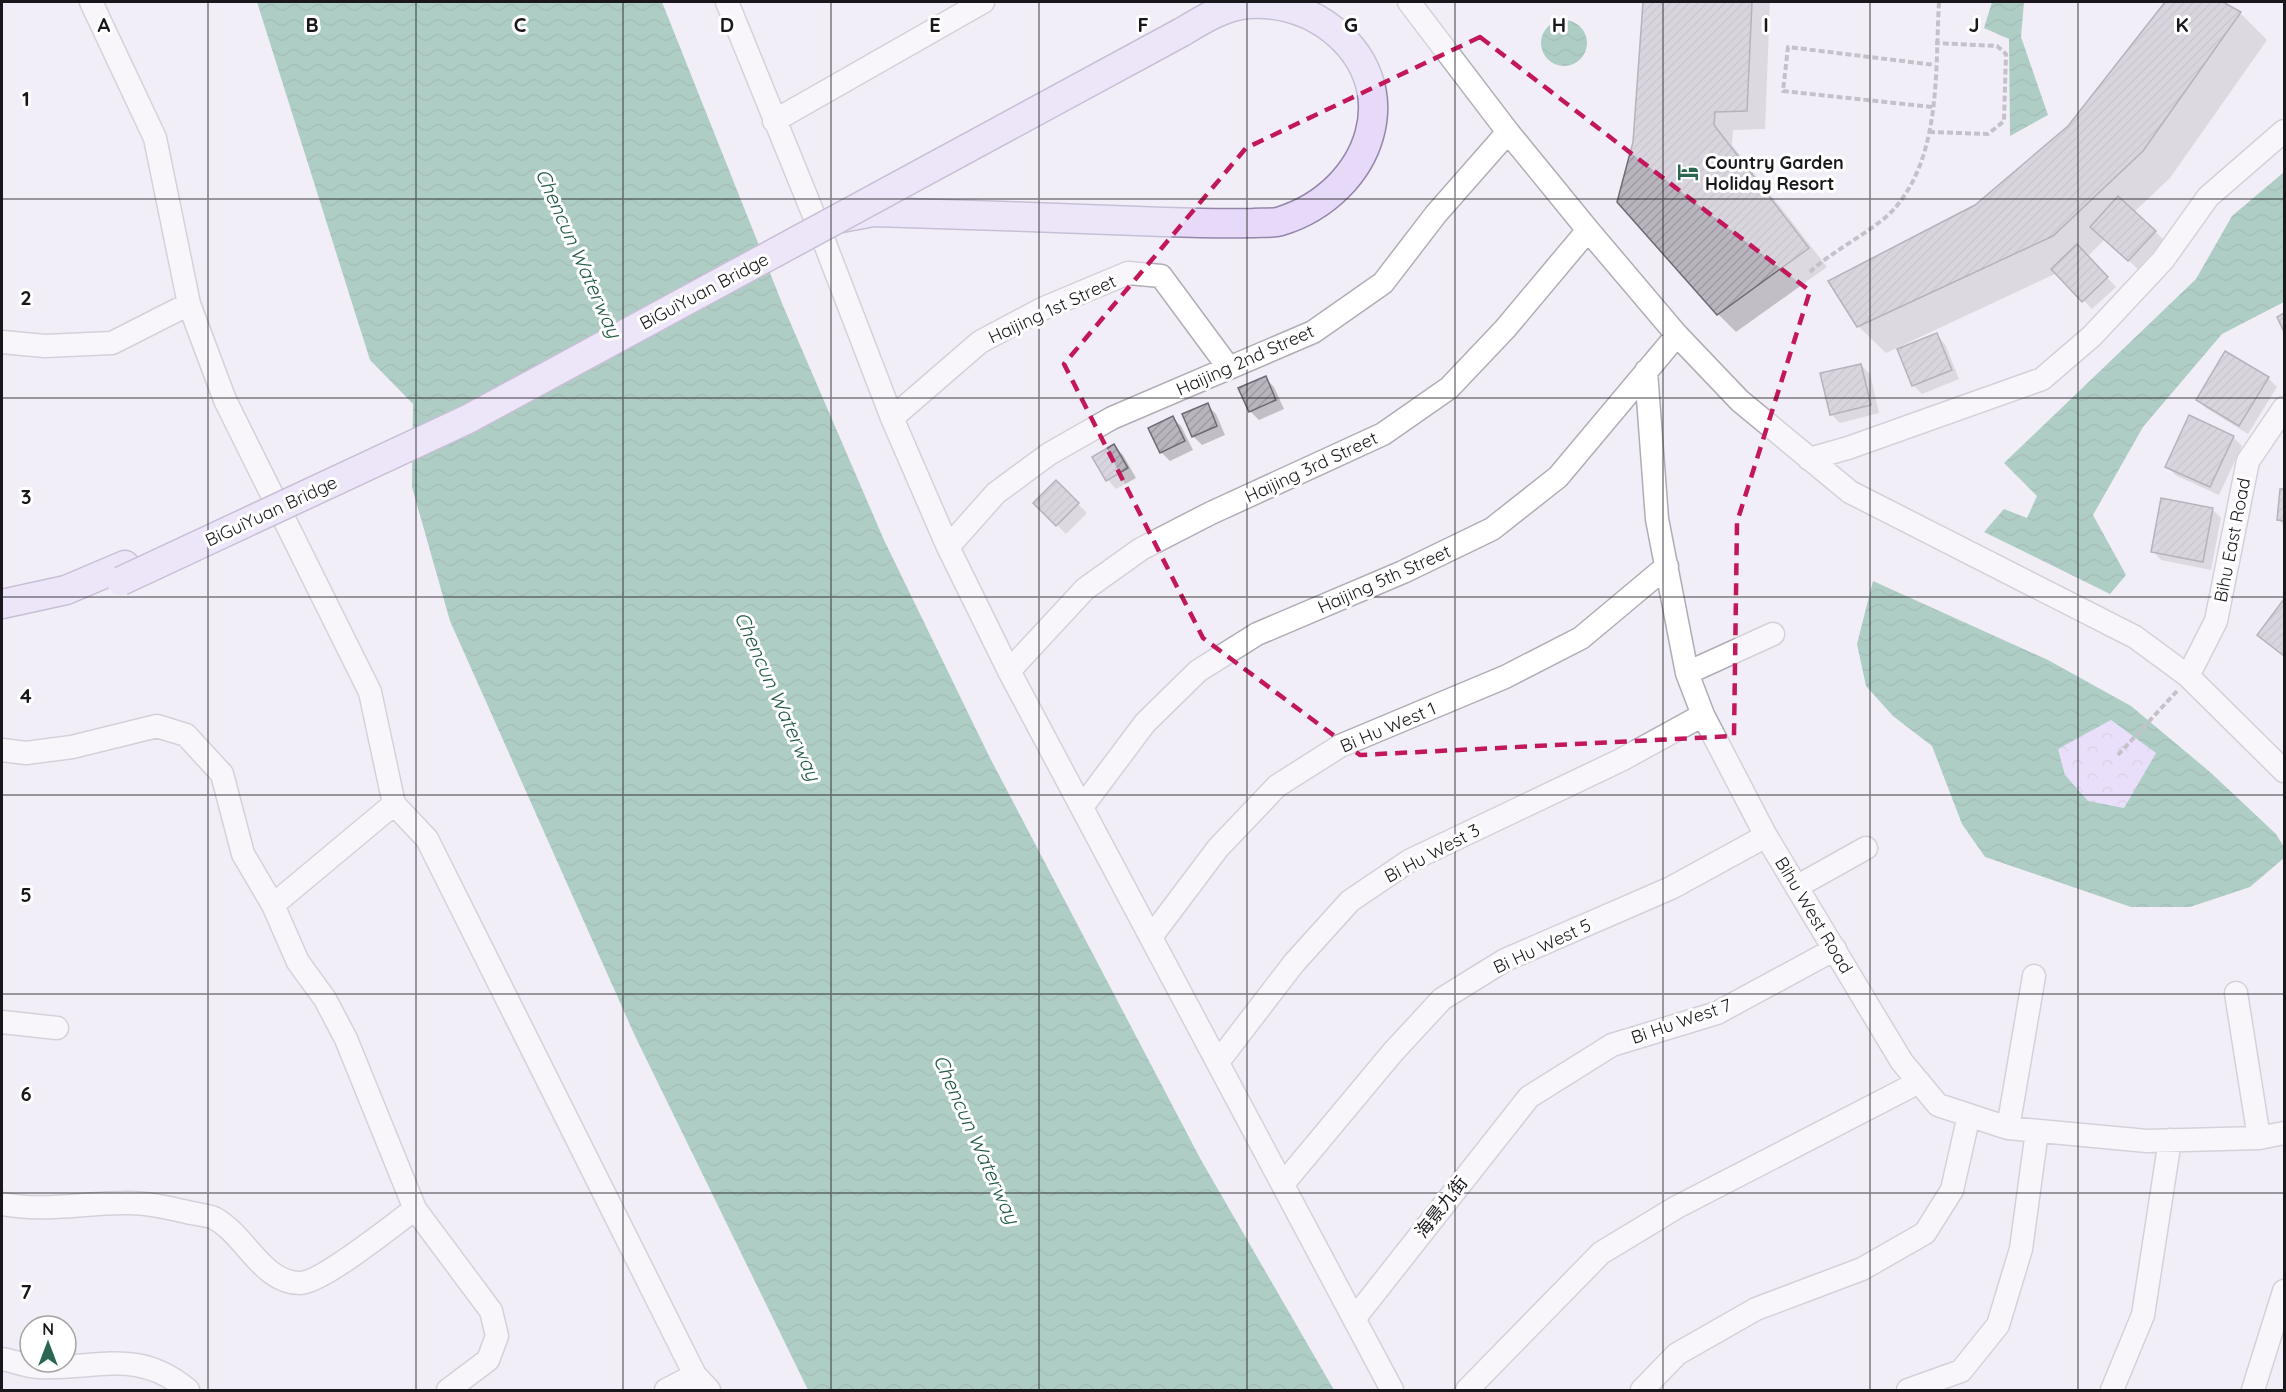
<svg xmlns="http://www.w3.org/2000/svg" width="2286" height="1392" font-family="Quicksand,'Noto Sans SC',sans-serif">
<defs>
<pattern id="park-crowns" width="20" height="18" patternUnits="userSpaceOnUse" patternTransform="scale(1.5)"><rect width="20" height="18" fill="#e1cdfc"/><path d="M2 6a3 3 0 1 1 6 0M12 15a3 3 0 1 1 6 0" fill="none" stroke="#c0afd7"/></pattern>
<pattern id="water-waves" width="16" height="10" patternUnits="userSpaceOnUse" patternTransform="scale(1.5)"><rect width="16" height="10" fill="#5ca488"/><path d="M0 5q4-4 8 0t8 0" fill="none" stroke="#4b856e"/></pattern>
<pattern id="building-hatch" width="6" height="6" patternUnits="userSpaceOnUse" patternTransform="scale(1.5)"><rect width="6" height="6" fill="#b8b5be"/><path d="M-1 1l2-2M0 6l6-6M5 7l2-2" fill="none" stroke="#9e9ba3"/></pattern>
</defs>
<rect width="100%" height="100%" fill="#f2eef8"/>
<path fill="url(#park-crowns)" d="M2111 720 2156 753 2124 808 2088 801 2065 775 2058 749Z"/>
<path fill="url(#water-waves)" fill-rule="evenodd" d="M257 2H662L784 308 884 540 989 756 1201 1160 1334 1390H808L635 1036 450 621 412 487 413 404 370 360Z
M1992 2H2024L2021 37 2048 115 2010 136 2009 39 1984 28Z
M1541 43a23 23 0 1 1 46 0a23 23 0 1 1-46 0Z
M2284 172V302L2222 334 2143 427 2093 515 2126 575 2110 594 1984 532 2004 509 2027 518 2037 496 2004 463 2196 279 2232 216Z
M1873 581 2048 660 2131 706 2210 772 2276 834 2284 847V858L2250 887 2190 907H2131L1985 857 1962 824 1932 746 1893 716 1866 686 1857 644ZM2111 720 2156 753 2124 808 2088 801 2065 775 2058 749Z"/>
<path fill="#0003" d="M1644 2H1770L1765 129 1733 130 1732 145 1827 267 1736 332 1718 314 1634 142Z
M2167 2H2220L2240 13 2267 40 2170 178 2134 212 2164 240 2138 269 2105 239 2087 257 2116 287 2092 309 2057 273 1886 353 1858 326 1975 207 2069 127Z
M1936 335 1945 344 1959 379 1922 394 1913 385Z
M1861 365 1870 374 1879 413 1840 423 1831 414Z
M1265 378 1274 387 1284 409 1259 420 1250 411Z
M2268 378 2277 387 2248 434 2206 408 2197 399Z
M1207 405 1216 414 1225 435 1202 445 1193 436Z
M1172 417 1181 426 1193 450 1170 461 1161 452Z
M2233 437 2242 446 2219 495 2175 475 2167 466Z
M1114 446 1123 455 1136 478 1116 489 1108 480Z
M1056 482 1087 513 1066 534 1035 503Z
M2281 491H2284V526L2279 520Z
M2212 509 2221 518 2211 570 2161 560 2153 551Z
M2284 601V657L2259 635Z"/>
<path fill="url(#building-hatch)" stroke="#6d6a73" stroke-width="1.5" d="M1643 2H1752L1747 111 1715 112 1714 125 1809 248 1717 315 1617 202 1633 142Z
M2165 2H2223L2241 12 2143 151 2053 236 1857 327 1828 281 1975 205 2068 126Z
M2118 196 2156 231 2128 261 2090 227Z
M2077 244 2108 277 2082 302 2051 269Z
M2284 313V332L2277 317Z
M1937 333 1952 370 1912 386 1897 349Z
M2225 351 2269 377 2239 426 2196 400Z
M1861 364 1871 405 1830 415 1820 373Z
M1266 376 1276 400 1249 412 1238 388Z
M1208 403 1217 426 1192 437 1182 414Z
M2189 415 2234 436 2210 487 2165 467Z
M1173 416 1185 441 1160 453 1148 428Z
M1114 444 1128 468 1106 481 1092 457Z
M1056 480 1079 503 1056 526 1033 503Z
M2280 489H2284V521L2277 520Z
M2161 498 2213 508 2203 562 2151 552Z
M2284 599V656L2257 635Z"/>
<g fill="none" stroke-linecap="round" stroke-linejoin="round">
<defs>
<path id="minor" d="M91 2 155 138 189 304 225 400 370 692 394 804 427 839 695 1375 709 1390
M727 2 817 223 892 418 948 547 1009 671 1392 1390
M1409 2 1508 132 1588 230 1677 335 1740 401 1850 492 2135 637 2188 676 2284 771
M774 121 983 2
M2 342 45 346 112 343 189 304
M1646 371 1657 519 1687 673 1703 715 1766 836 1902 1062 1938 1105 2008 1128 2147 1141 2259 1138 2284 1133
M892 418 980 342 1042 309 1128 273 1161 276 1229 368
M1809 459 1848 448 2042 379 2092 336 2163 260 2208 197 2284 131
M948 547 996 493 1049 454 1112 418 1313 332 1383 283 1436 214 1508 132
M1009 671 1085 589 1141 549 1211 513 1383 434 1449 388 1505 329 1588 230
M1687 673 1773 634
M2188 676 2216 621 2248 461 2284 408
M2 750 26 753 72 747 157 726 186 735 222 774 243 854 273 905 298 962 325 999 346 1039 415 1209 491 1311 497 1336 488 1360 448 1390
M1082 807 1145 723 1198 671 1257 634 1403 572 1492 529 1558 477 1677 335
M1798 886 1866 848
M273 905 394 804
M1151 937 1218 848 1277 786 1340 746 1505 677 1581 638 1667 566
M2236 993 2259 1138
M2 1022 57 1028
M1218 1062 1294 963 1350 901 1409 861 1621 760 1703 715
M2008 1128 2034 976
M1283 1184 1393 1052 1442 999 1505 960 1671 888 1766 836
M2 1204C43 1212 83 1203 124 1203 145 1202 167 1207 187 1212 195 1214 207 1215 214 1218 245 1234 262 1283 300 1283 322 1283 394 1224 415 1209
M1354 1319 1529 1097 1612 1045 1717 1013 1835 949
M2 1359C13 1361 26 1366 38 1367 97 1370 137 1347 188 1390
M666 1390 695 1375
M1467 1390 1601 1253 1677 1207 1919 1082
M1642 1390 1677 1354 1756 1309 1862 1269 1925 1233 1952 1190 1969 1115
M1908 1390 1961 1371 1998 1325 2021 1249 2037 1131
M2112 1390 2143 1315 2170 1140
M2253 1390 2284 1291"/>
<path id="major" d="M841 218 874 212C971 215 1067 218 1164 222 1194 223 1224 224 1254 223 1263 222 1273 224 1281 221 1371 193 1412 84 1325 24 1303 9 1275 2 1248 4 1224 6 1202 20 1182 32
M2 604 66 590 125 565"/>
</defs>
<use href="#minor" stroke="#b1adb7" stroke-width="25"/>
<use href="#major" stroke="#9486a9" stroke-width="31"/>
<path stroke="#8f8b93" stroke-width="4" stroke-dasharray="6 3" stroke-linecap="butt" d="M1932 107 1783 91 1788 47 1935 65
M1929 132 1988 134 2004 121 2006 54 1997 46 1935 43
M1810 272C1834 249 1876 230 1895 208 1942 153 1935 68 1939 2
M2118 755 2177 691"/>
<use href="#minor" stroke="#fff" stroke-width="22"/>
<use href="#major" stroke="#e7daf9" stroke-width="28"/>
<defs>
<path id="major-bridge" d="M121 581 468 419 1182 32"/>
</defs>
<use href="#major-bridge" stroke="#9486a9" stroke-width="31" stroke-linecap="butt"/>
<use href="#major-bridge" stroke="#e7daf9" stroke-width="28"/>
</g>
<path d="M0 0H2286V1392H0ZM1480 37 1810 291 1737 522 1734 736 1360 755 1203 638 1064 364 1246 148Z" fill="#f2eef8" fill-opacity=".55" fill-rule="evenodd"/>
<path fill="none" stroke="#c2185b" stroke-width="4.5" stroke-dasharray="12 8" stroke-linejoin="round" d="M1480 37 1810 291 1737 522 1734 736 1360 755 1203 638 1064 364 1246 148Z"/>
<path fill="none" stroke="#19171b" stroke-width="1.5" stroke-opacity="0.55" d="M208 2V1390M416 2V1390M623 2V1390M831 2V1390M1039 2V1390M1247 2V1390M1455 2V1390M1663 2V1390M1870 2V1390M2078 2V1390M2 199H2284M2 398H2284M2 597H2284M2 795H2284M2 994H2284M2 1193H2284"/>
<defs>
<symbol id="hotel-bare" viewBox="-9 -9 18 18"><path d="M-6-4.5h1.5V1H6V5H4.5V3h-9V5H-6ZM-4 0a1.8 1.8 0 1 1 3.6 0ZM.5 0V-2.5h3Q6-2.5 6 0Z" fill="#2a6650" stroke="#fff" stroke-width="2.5" paint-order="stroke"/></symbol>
</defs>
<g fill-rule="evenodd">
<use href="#hotel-bare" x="1673" y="157" width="30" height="30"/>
</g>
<g text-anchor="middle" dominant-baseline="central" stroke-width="6" stroke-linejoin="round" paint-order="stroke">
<g font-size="18" font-weight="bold" fill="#19171b" stroke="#fff" text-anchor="start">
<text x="1705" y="162">Country Garden<tspan x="1705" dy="21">Holiday Resort</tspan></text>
</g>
<g font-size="18" fill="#19171b" stroke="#fff">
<text transform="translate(704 291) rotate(-28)">BiGuiYuan Bridge</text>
<text transform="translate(1052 309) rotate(-25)">Haijing 1st Street</text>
<text transform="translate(1245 360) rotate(-24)">Haijing 2nd Street</text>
<text transform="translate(1311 467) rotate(-25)">Haijing 3rd Street</text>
<text transform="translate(271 511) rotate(-25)">BiGuiYuan Bridge</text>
<text transform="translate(2232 540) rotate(-79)">Bihu East Road</text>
<text transform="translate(1384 579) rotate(-24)">Haijing 5th Street</text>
<text transform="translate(1388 727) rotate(-23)">Bi Hu West 1</text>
<text transform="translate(1432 853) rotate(-28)">Bi Hu West 3</text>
<text transform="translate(1814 915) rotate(59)">Bihu West Road</text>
<text transform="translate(1542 946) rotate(-25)">Bi Hu West 5</text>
<text transform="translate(1681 1021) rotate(-19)">Bi Hu West 7</text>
<text transform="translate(1441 1207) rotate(-52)">海景九街</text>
</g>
<g font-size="20" font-style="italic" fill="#205945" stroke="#fff">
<text transform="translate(579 253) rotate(66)">Chencun Waterway</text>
<text transform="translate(778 696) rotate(66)">Chencun Waterway</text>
<text transform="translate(977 1139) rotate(66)">Chencun Waterway</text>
</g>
</g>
<g font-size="20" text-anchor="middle" font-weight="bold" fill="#19171b" stroke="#fff" stroke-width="6" stroke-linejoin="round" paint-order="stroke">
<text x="104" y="32">A</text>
<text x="312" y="32">B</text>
<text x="520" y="32">C</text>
<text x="727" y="32">D</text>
<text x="935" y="32">E</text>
<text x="1143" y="32">F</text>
<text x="1351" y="32">G</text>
<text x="1559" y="32">H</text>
<text x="1766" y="32">I</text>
<text x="1974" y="32">J</text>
<text x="2182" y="32">K</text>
<text x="26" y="106">1</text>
<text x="26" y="305">2</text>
<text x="26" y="504">3</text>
<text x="26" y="703">4</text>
<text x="26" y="902">5</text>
<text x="26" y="1101">6</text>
<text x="26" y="1299">7</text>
</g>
<rect width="2286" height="1392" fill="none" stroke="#19171b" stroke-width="6"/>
<g transform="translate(48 1344)"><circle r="28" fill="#ffffff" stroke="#a3a2a4" stroke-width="1.5"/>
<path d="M0-4.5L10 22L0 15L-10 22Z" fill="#2a6650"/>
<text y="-9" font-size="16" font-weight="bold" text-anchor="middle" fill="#19171b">N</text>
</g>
</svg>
